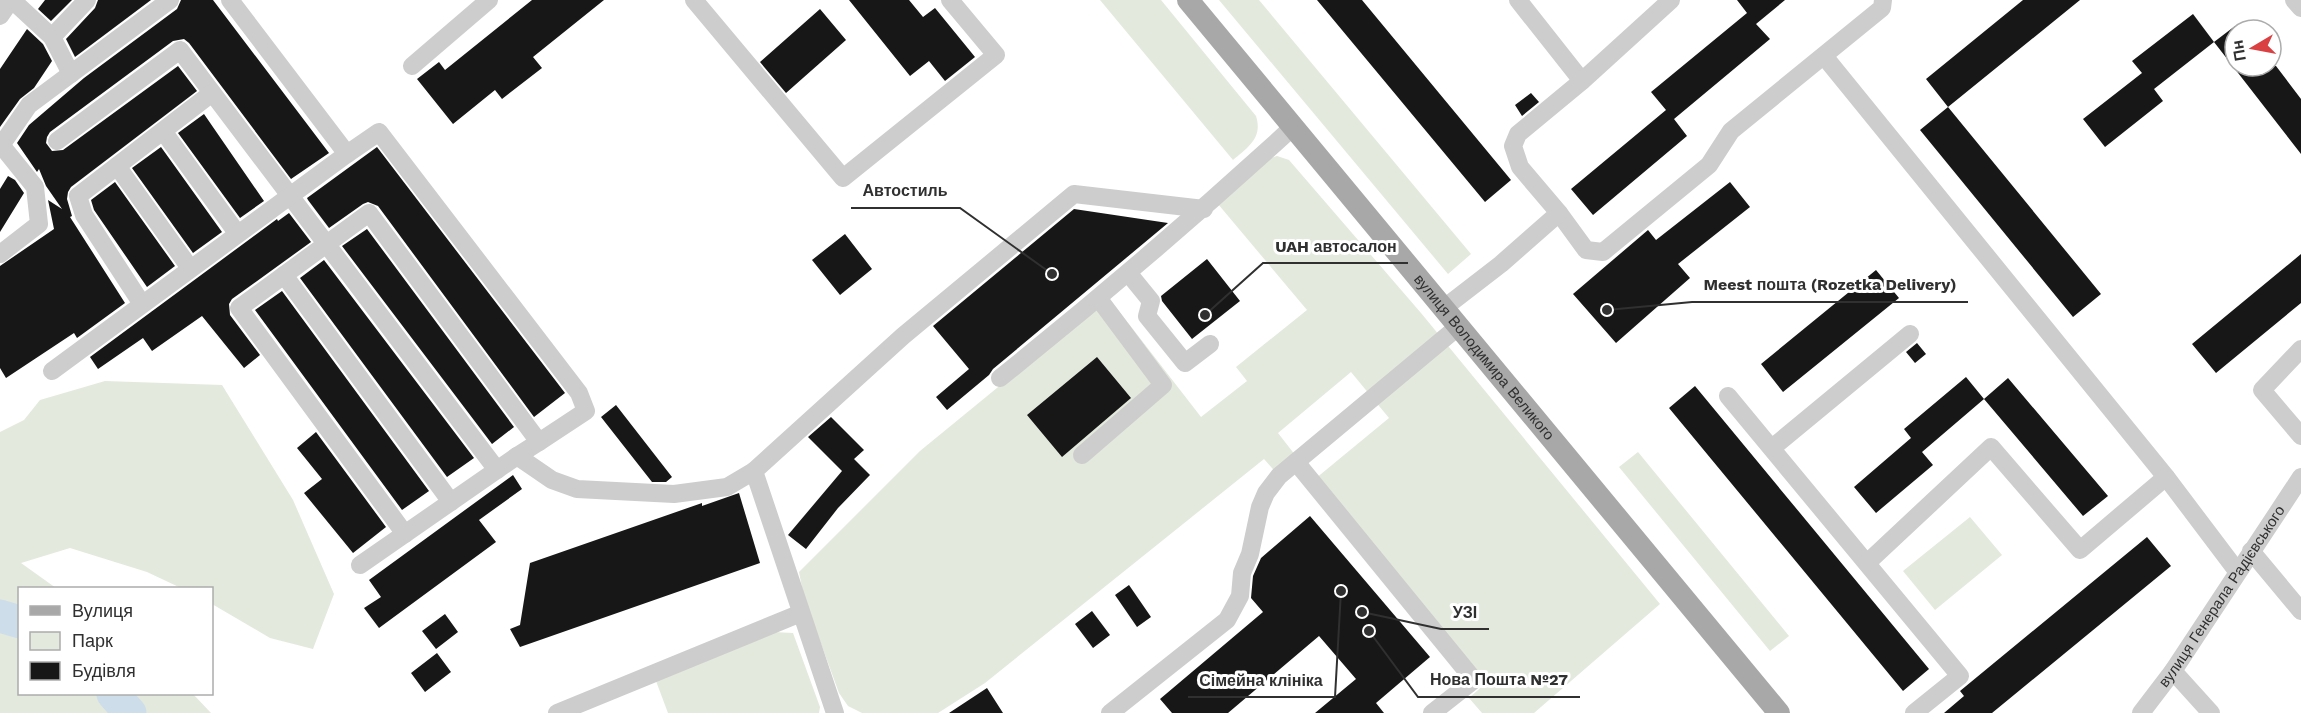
<svg xmlns="http://www.w3.org/2000/svg" width="2301" height="713" font-family="'Work Sans',sans-serif">
<rect width="100%" height="100%" fill="#fff"/>
<path fill="#e3e9dd" d="M1100 0H1161L1256 116C1263 138 1248 147 1233 160Z
M1219 0H1259L1471 254 1448 274Z
M1277 156 1289 160 1421 313 1660 604 1534 713H1482L1469 698 1486 683 1315 479 1389 418 1351 372 1278 433 1299 460 1279 476 1264 459 985 683 938 713H862L848 706 839 693 804 597 799 572 920 451 1108 297 1201 417 1247 381 1236 367 1307 310 1218 204 1271 158Z
M105 381 222 385 293 500 334 594 313 649 270 638 212 604V588H181L147 572 70 548 21 563 56 588H20V694H193L211 713H0V432L24 420 40 400Z
M1638 452 1789 636 1770 651 1619 467Z
M1970 517 2002 555 1935 610 1903 571Z
M773 632 793 633 820 707 819 713H668L656 681Z"/>
<g fill="none" stroke-linecap="round" stroke-linejoin="round">
<path stroke="#cdddea" stroke-width="33" d="M0 616 20 622
M113 694 130 713"/>
</g>
<path fill="#171717" d="M45 0H72L51 21 38 9Z
M98 0H151L75 57 66 39 95 8Z
M181 0H213L329 153 291 179 189 43 184 39 173 41 50 132 47 137 46 143 52 151 63 150 178 66 197 91 71 187 68 192 67 199 72 216 70 217 125 303 77 338 74 333 6 378 0 368V266L54 229 48 200 62 209 46 186 39 169 37 172 17 143 29 125 84 78 177 9Z
M532 0H604L533 57 542 68 502 99 495 90 453 124 417 79 439 62 445 70Z
M849 0H909L923 17 935 8 975 57 945 81 929 61 910 76Z
M1317 0H1362L1511 180 1485 202Z
M1737 0H1785L1756 24 1770 39 1674 119 1687 136 1593 215 1571 189 1666 110 1651 92 1747 13Z
M2023 0H2080L1948 107 1926 79Z
M820 9 846 40 786 93 760 62Z
M2193 14 2214 42 2154 89 2163 101 2105 147 2083 119 2142 73 2132 61Z
M2235 26V66H2276L2301 99V154L2214 42Z
M27 29 43 44 52 61 34 88 20 99 0 127V69Z
M1531 93 1539 102 1522 116 1515 105Z
M1948 107 2101 294 2073 317 1920 130Z
M204 114 264 201 240 218 178 133Z
M161 147 222 232 193 253 132 168Z
M377 147 565 393 534 417 378 206 368 202 363 204 329 228 308 200 307 198Z
M8 176 15 180 24 193 0 232V189Z
M115 182 175 266 147 287 94 210 91 200Z
M1730 182 1750 207 1678 264 1690 278 1616 343 1573 294 1648 230 1656 240Z
M1074 209 1168 223 993 369 989 375 947 410 936 397 969 369 933 326Z
M289 213 311 242 232 299 229 304 230 315 260 355 244 368 202 316 152 351 143 338 98 369 90 357 277 219 278 221Z
M367 229 514 427 492 444 342 246Z
M845 234 872 269 840 295 812 260Z
M2301 254V303L2216 373 2192 344Z
M1207 259 1240 301 1192 339 1162 301 1161 296Z
M324 260 474 458 447 477 300 278Z
M1876 270 1899 298 1783 392 1761 364Z
M282 291 429 491 402 510 255 310Z
M1917 343 1926 354 1915 363 1906 352Z
M1097 357 1131 398 1062 457 1027 415Z
M1966 377 1984 399 1922 452 1933 465 1876 513 1854 487 1911 438 1904 429Z
M2008 378 2108 496 2083 516 1984 399Z
M1695 386 1929 669 1903 691 1669 408Z
M616 405 672 477 666 482H652L601 417Z
M831 417 864 450 854 459 870 475 838 508 806 549 788 535 842 471 808 437Z
M316 432 386 527 353 553 304 493 322 479 297 448Z
M513 475 522 489 479 520 496 542 379 628 364 608 381 597 369 580Z
M739 493 760 563 520 647 510 629 520 625 530 563 702 503V506Z
M1310 516 1430 657 1376 703 1384 713H1315L1356 679 1319 636 1228 713H1172L1160 699 1263 612 1251 598 1253 576 1261 558Z
M2147 537 2171 566 1992 713H1944L1964 696 1960 691Z
M1129 585 1151 617 1137 627 1115 595Z
M1092 611 1110 635 1093 648 1075 624Z
M445 614 458 632 436 649 422 631Z
M437 653 451 672 425 692 411 673Z
M987 688 1003 713H949Z"/>
<g fill="none" stroke-linecap="round" stroke-linejoin="round">
<g stroke="#cdcdcd" stroke-width="18">
<path d="M12 0 52 37 87 0"/>
<path d="M694 0 843 178 996 55 950 0"/>
<path d="M1518 0 1582 81"/>
<path d="M2294 0 2301 8"/>
<path d="M0 16 11 0"/>
<path d="M52 37 71 74"/>
<path d="M1824 56 2166 477 2237 571"/>
<path d="M412 66 489 0"/>
<path d="M163 131 237 233"/>
<path d="M57 141 180 50 497 470"/>
<path d="M0 147 29 105 170 0"/>
<path d="M347 154 379 132 579 393 586 411 539 442"/>
<path d="M117 166 190 268"/>
<path d="M1559 213 1586 250 1603 252 1709 165 1731 131 1882 8 1883 0"/>
<path d="M0 254 39 224 35 187 1 145"/>
<path d="M1129 274 1151 301 1147 316 1185 363 1210 344"/>
<path d="M284 275 451 502"/>
<path d="M142 304 84 215 78 196 212 93"/>
<path d="M1444 308 1501 264 1559 213 1520 167 1513 146 1518 134 1582 81 1671 0"/>
<path d="M2301 349 2262 390 2301 436"/>
<path d="M52 371 347 154 230 0"/>
<path d="M1000 378C1101 297 1198 214 1294 126"/>
<path d="M1728 396 1960 676 1914 713"/>
<path d="M1772 448 1910 334"/>
<path d="M1082 455 1163 385 1099 299"/>
<path d="M1296 462 1474 680 1432 713"/>
<path d="M405 534 239 308 369 213 539 442 517 456"/>
<path d="M2251 551 2301 611"/>
<path d="M1867 563 1991 447 2080 550 2166 477"/>
<path d="M360 565 517 456 552 480 577 489 674 494 727 487 754 471"/>
<path d="M2173 671 2211 713"/>
<path d="M557 713 801 613"/>
<path d="M835 713 754 471 903 336 1074 194 1204 209"/>
<path d="M1110 713 1227 620 1240 596 1242 573 1250 554 1260 507 1266 493 1279 476 1459 326"/>
<path id="s1" d="M2141 713 2173 671 2301 477"/>
</g>
<path stroke="#a8a8a8" stroke-width="22" id="s2" d="M1188 0 1779 713"/>
</g>
<g text-anchor="middle" dominant-baseline="central" stroke-width="6" stroke-linejoin="round" paint-order="stroke">
<g font-size="15" fill="#303030" stroke="#fff">
<text stroke="none"><textPath href="#s2" startOffset="464">вулиця Володимира Великого</textPath></text>
<text stroke="none"><textPath href="#s1" startOffset="142">вулиця Генерала Радієвського</textPath></text>
</g>
</g>
<path fill="none" stroke="#303030" stroke-width="2" d="M1052 274L960 208H851M1205 315L1263 263H1408M1607 310L1692 302H1968M1362 612L1441 629H1489M1369 631L1418 697H1580M1341 591L1335 697H1188"/>
<g fill="#303030" stroke="#fff" stroke-width="2">
<circle cx="1052" cy="274" r="6"/>
<circle cx="1205" cy="315" r="6"/>
<circle cx="1607" cy="310" r="6"/>
<circle cx="1362" cy="612" r="6"/>
<circle cx="1369" cy="631" r="6"/>
<circle cx="1341" cy="591" r="6"/>
</g>
<g font-size="16" text-anchor="middle" font-weight="bold" fill="#303030" stroke="#fff" stroke-width="6" stroke-linejoin="round" paint-order="stroke">
<text x="905" y="196">Автостиль</text>
<text x="1336" y="252">UAH автосалон</text>
<text x="1830" y="290">Meest пошта (Rozetka Delivery)</text>
<text x="1465" y="618">УЗІ</text>
<text x="1499" y="685">Нова Пошта №27</text>
<text x="1261" y="686">Сімейна клініка</text>
</g>
<rect x="18" y="587" width="195" height="108" fill="#ffffff" stroke="#acacac" stroke-width="1.5"/>
<rect x="30" y="606" width="30" height="9" fill="#a8a8a8" stroke="#acacac" stroke-width="1.5"/>
<text x="72" y="617" font-size="18" fill="#303030">Вулиця</text>
<rect x="30" y="632" width="30" height="18" fill="#e3e9dd" stroke="#acacac" stroke-width="1.5"/>
<text x="72" y="647" font-size="18" fill="#303030">Парк</text>
<rect x="30" y="662" width="30" height="18" fill="#171717" stroke="#acacac" stroke-width="1.5"/>
<text x="72" y="677" font-size="18" fill="#303030">Будівля</text>
<g transform="translate(2253 48) rotate(260)"><circle r="28" fill="#ffffff" stroke="#acacac" stroke-width="1.5"/>
<path d="M0-4.5L10 22L0 15L-10 22Z" fill="#da4042"/>
<text y="-9" font-size="16" font-weight="bold" text-anchor="middle" fill="#303030">Пн</text>
</g>
</svg>
